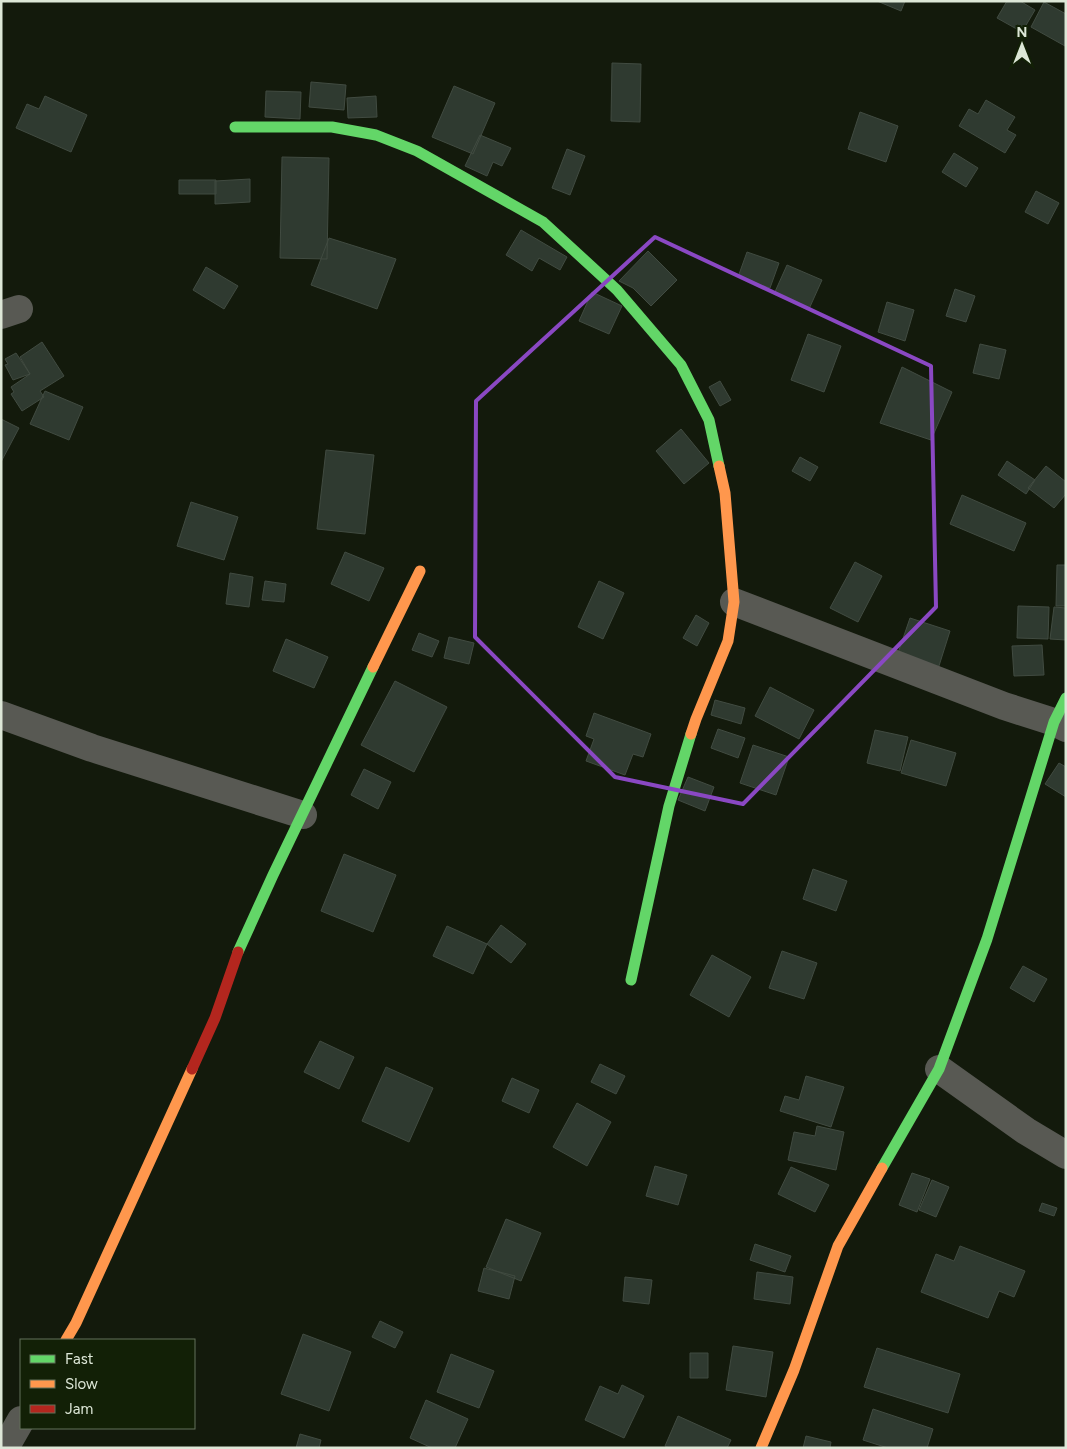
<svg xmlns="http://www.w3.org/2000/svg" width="1067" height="1449" font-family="Figtree,sans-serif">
<rect width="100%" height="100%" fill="#131a0c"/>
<path fill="#2f3a30" stroke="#414b41" d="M877 1H905L901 11Z
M1007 1H1020L1035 10 1022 32 997 18Z
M1044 2 1066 14 1065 46 1031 27Z
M612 63 641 64 640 122 611 121Z
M311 82 346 85 344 110 309 107Z
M454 86 495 103 473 154 432 137Z
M266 91 301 92 300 119 265 117Z
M45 96 87 115 71 152 16 128 27 104 39 109Z
M376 96 377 117 348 118 347 98Z
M986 100 1015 117 1007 130 1016 135 1005 153 959 126 969 109 978 114Z
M860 112 898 126 886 162 848 149Z
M480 135 511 148 502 166 493 162 487 176 465 166Z
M567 149 585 156 570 195 552 188Z
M954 153 978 168 966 187 942 172Z
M282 157 329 158 327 259 280 258Z
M250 179V202L215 204V181Z
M179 180H216V194H179Z
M1036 191 1059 203 1048 224 1025 212Z
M521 230 567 257 560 270 539 258 532 271 506 255Z
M329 238 396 259 377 309 311 285Z
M648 251 677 280 651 306 633 288 619 281Z
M747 252 779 263 770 288 738 277Z
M787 265 822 280 809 309 774 294Z
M206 267 238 286 224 309 193 290Z
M955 289 975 296 966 322 946 316Z
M592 292 622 306 609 334 579 321Z
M887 302 914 310 905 341 878 332Z
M808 334 841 346 824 392 791 380Z
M42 342 64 376 40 391 44 397 22 411 11 394 14 392 11 387 30 374 20 357Z
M980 344 1006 350 999 379 973 373Z
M16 353 30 374 13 380 5 365 8 364 5 359Z
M902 367 952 392 931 440 880 423Z
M720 381 731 400 720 406 709 387Z
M45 391 83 407 69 440 30 424Z
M1 419 19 428 1 462Z
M681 429 709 463 684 484 656 451Z
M326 450 374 455 365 534 317 529Z
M800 457 818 467 810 481 792 471Z
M1007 461 1035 480 1026 494 998 475Z
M1046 466 1066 482V494L1054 508 1028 488Z
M962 495 1026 523 1014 551 950 524Z
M191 502 238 517 224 560 177 546Z
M345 552 384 568 369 601 331 584Z
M855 562 882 576 858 622 830 608Z
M1057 565H1066V606H1056Z
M230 573 253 577 249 607 226 604Z
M265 581 286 584 284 602 262 600Z
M599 581 624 593 603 639 578 627Z
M1018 606 1049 607 1048 639 1017 638Z
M1054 607 1066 608V640L1050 639Z
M696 615 709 623 697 646 683 638Z
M910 618 950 631 938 669 897 656Z
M419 633 439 641 432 657 412 650Z
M449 637 474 643 469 664 444 658Z
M286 639 328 657 314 688 273 671Z
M1042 645 1044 675 1014 676 1012 646Z
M395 681 447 707 414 772 361 745Z
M770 687 814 710 799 739 755 716Z
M715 700 745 708 741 724 711 715Z
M594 713 651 734 643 757 633 754 625 775 586 761 594 739 586 736Z
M718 729 745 738 738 758 711 748Z
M875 730 908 737 900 771 867 763Z
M911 740 956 753 946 786 901 773Z
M753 745 789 757 776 795 740 783Z
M1059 763 1066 767V797L1045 784Z
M364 769 391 782 378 809 351 795Z
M688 777 714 787 705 811 678 800Z
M344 854 396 875 373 932 321 911Z
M813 869 847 881 836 911 803 899Z
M501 925 526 944 511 963 487 944Z
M447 926 487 944 473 974 433 956Z
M782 951 817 963 804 999 769 988Z
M712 955 751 977 729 1017 690 995Z
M1023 966 1047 979 1034 1002 1010 988Z
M320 1041 354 1057 339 1089 304 1072Z
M600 1064 625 1076 616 1094 591 1082Z
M386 1067 433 1088 409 1142 362 1121Z
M806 1076 844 1087 831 1127 780 1111 785 1096 799 1100Z
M512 1078 539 1090 529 1113 502 1101Z
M577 1103 611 1122 587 1166 553 1147Z
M817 1126 844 1132 836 1170 788 1160 794 1132 815 1136Z
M655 1166 687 1175 678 1205 646 1196Z
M791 1167 829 1185 815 1212 778 1194Z
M912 1173 930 1179 917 1212 899 1205Z
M932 1180 949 1187 936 1217 919 1210Z
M1042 1203 1057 1208 1054 1216 1039 1211Z
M506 1219 541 1233 521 1281 486 1267Z
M755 1244 791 1256 785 1272 750 1260Z
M960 1246 1025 1271 1014 1297 999 1291 988 1318 921 1292 936 1254 954 1261Z
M484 1268 515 1276 509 1299 478 1291Z
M757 1272 793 1277 790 1304 754 1299Z
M625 1277 652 1280 649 1304 623 1301Z
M380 1321 403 1332 395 1348 372 1337Z
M303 1334 351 1352 329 1411 281 1394Z
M733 1346 773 1352 766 1397 726 1390Z
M877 1348 960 1374 948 1413 864 1387Z
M690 1353H708V1378H690Z
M451 1354 494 1371 479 1408 437 1392Z
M622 1385 644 1396 624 1438 585 1420 600 1386 618 1394Z
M426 1400 468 1419 455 1448H432L410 1438Z
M873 1409 933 1429 927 1448H888L863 1440Z
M678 1416 731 1440 727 1448H669L665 1446Z
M300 1434 321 1440 319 1448H296Z
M806 1436 831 1442 830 1448H803Z"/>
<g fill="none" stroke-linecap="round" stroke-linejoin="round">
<path stroke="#585953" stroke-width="28" d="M1 315 19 309
M734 602 1004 706 1054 722 1066 728
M1 715 92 748 303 815
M939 1069 1026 1131 1066 1155
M5 1448 21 1420"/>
<path stroke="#63d668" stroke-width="11" d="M235 127H332L376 135 417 151 543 222 617 290 681 365 709 420 719 466
M238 952 273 875 373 667
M631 980 669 806 691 734
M882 1168 939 1069 987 939 1054 722 1066 698"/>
<path stroke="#ff974d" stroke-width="11" d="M373 667 420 571
M691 734 696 719 728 641 734 602 725 493 719 466
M66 1340 76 1323 192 1069
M761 1448 794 1370 838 1246 882 1168"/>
<path stroke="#b3261e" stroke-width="11" d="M192 1069 215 1018 238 952"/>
</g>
<path fill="none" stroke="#8a48c3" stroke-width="4" stroke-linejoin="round" d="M655 237 931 366 936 607 743 804 615 777 475 637 476 401Z"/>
<rect width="1067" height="1449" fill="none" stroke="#dde7d7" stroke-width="5"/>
<rect x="20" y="1339" width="175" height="90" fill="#122006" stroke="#63705a"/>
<rect x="30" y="1355" width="25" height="8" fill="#63d668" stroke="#63705a"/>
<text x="65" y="1364" font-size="15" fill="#dde7d7">Fast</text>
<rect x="30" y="1380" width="25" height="8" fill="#ff974d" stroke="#63705a"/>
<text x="65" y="1389" font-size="15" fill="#dde7d7">Slow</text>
<rect x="30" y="1405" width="25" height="8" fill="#b3261e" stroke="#63705a"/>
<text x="65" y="1414" font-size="15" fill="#dde7d7">Jam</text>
<g transform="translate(1022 45)" stroke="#122006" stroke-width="4" paint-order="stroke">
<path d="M0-4L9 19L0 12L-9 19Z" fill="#dde7d7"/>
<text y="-8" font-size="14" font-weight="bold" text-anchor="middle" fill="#dde7d7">N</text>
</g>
</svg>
